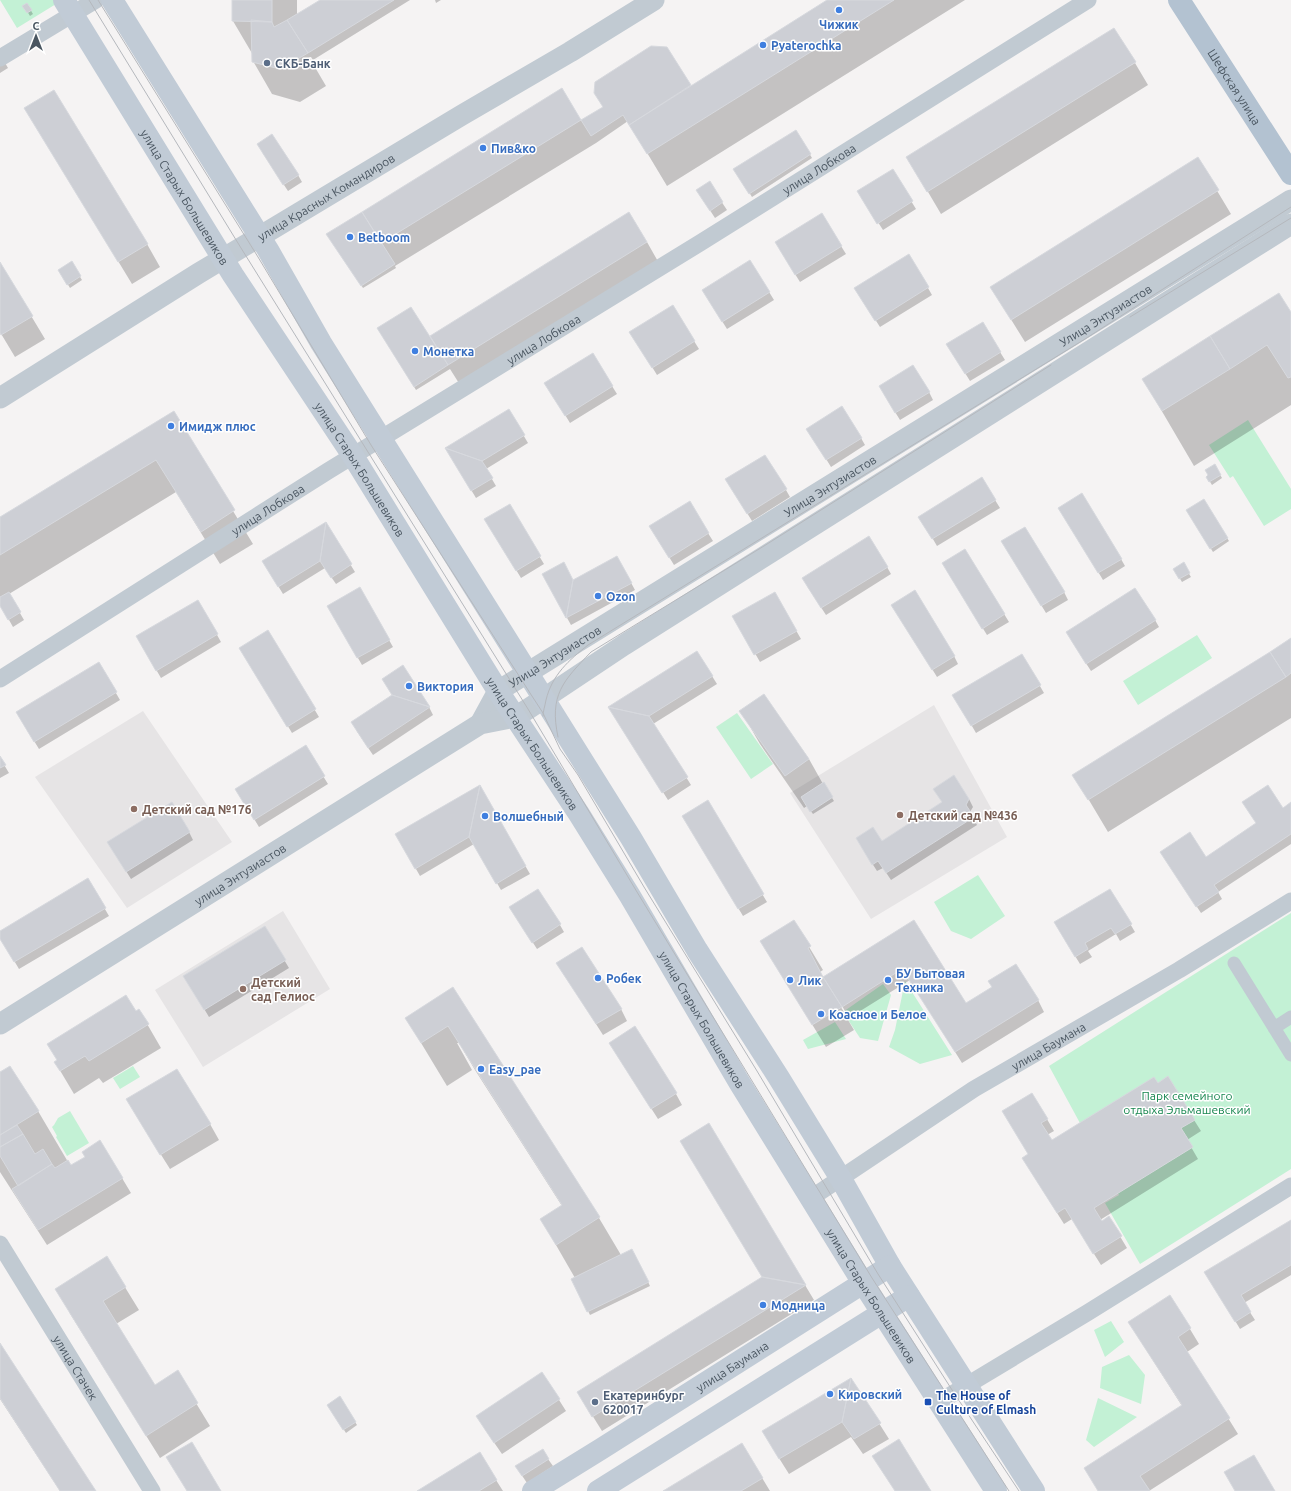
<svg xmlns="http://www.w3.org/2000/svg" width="1291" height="1491" font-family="Ubuntu,sans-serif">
<rect width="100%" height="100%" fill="#f5f3f3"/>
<path fill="#e6e4e5" d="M934 705 1007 837 871 919 790 793Z
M143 711 232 842 127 908 35 777Z
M283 911 330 989 203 1067 155 990Z"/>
<path fill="#c3f1d5" d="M0 0H54L56 4 17 28Z
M1248 420 1291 489V509L1264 526 1233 476 1230 478 1209 445Z
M1197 635 1212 658 1138 705 1123 681Z
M737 713 773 764 751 779 716 727Z
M978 875 1005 916 971 939 951 931 934 902Z
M1291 913V1169L1140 1264 1105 1203 1119 1195 1049 1066Z
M905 981 952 1055 920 1064 889 1047 895 1030Z
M883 984 891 995 878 1041 860 1038 843 1012Z
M835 1022 846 1039 808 1049 803 1040Z
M133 1066 140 1077 120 1089 113 1078Z
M70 1111 89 1143 67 1156 56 1137 57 1136 52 1127 54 1125 58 1118Z
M1111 1321 1124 1342 1105 1357 1094 1330Z
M1129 1355 1145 1375 1141 1404 1100 1388 1102 1367Z
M1098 1398 1137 1417 1094 1447 1086 1440Z"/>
<path fill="#0003" fill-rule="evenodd" d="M233 0H297V16L322 0H410L313 60 311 57H309L326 86 300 102 272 94 253 61V55L233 21Z
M435 0H441L436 3Z
M830 0H965L667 186 628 121 596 143 395 266 396 268 363 288 330 237 561 89 581 121 604 107 666 48 691 87Z
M27 4 33 14 30 16 24 6Z
M0 54 8 68 0 73Z
M1135 63 1148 85 941 214 921 180Z
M39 131 147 244 160 267 132 284Z
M796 131 812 158 752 197 735 170Z
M262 152 298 175 302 182 288 191Z
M1198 159 1231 214 1025 342 991 287Z
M892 170 916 209 883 230 863 199Z
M709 183 727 210 715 218 702 198Z
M821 214 846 254 800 282 780 250Z
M647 242 660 265 462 388 450 369 416 390 378 329 435 346Z
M750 261 774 300 727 329 707 297Z
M71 262 82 280 70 288 59 270Z
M0 264 45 339 15 357 0 332Z
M928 288 932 295 880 327 860 296Z
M1291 314V405L1194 466 1143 379Z
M982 323 1005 360 970 381 952 352Z
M635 339 694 341 699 349 657 375Z
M592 354 617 394 570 423 550 390Z
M929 392 933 400 900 420 884 394Z
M509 411 528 443 486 469 496 486 476 498 446 448Z
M173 412 253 544 220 564 176 492 9 594 24 620 13 627 0 604V518Z
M812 436 861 438 865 445 831 467Z
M1215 466 1222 478 1212 485 1207 477Z
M982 479 1000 508 937 546 920 517Z
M731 487 786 490 790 497 752 521Z
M1203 500 1229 541 1213 552 1187 511Z
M689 503 713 541 674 565 655 534Z
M509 506 544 564 521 578 486 520Z
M1064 515 1121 559 1125 566 1103 580Z
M325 523 355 572 336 584 325 568 283 594 263 561Z
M1007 549 1064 592 1068 600 1046 613Z
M965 550 1009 622 987 635 947 571Z
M617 557 635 590 571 625 543 575 573 581Z
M1183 564 1191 577 1182 582 1174 569Z
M887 567 891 574 826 615 807 586Z
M360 589 393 647 362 665 328 606Z
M775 594 801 639 760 662 734 617Z
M198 601 221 642 161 678 137 637Z
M897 612 954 656 958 664 937 677Z
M1155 620 1159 627 1091 671 1071 640Z
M268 632 319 717 292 733 241 648Z
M1291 639V718L1108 832 1074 775Z
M697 652 717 684 653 724 691 785 668 800 614 715Z
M1022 655 1044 693 976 733 954 695Z
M99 664 120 700 39 749 17 713Z
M764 695 809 759 823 784 834 801 813 814 807 806 804 808 760 744 741 711Z
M393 696 429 707 433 715 373 755 356 730Z
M305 747 328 784 259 827 236 789Z
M0 758 9 773 0 778Z
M479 786 530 874 501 890 474 844 420 876 396 834Z
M969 799 973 807 970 812 977 825 891 880 883 868 877 871 861 846 882 842Z
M707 802 767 902 743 916 683 816Z
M1291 803V844L1218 892 1222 899 1201 913 1166 860 1206 858Z
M189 832 193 840 131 879 113 850Z
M88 880 109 916 19 969 0 937V932Z
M1110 890 1135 932 1120 941 1116 934 1088 951 1092 957 1080 964 1055 923Z
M515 915 560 925 564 932 537 949Z
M914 921 966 1004 1038 1000 1044 1012 962 1063 910 980 849 1018 847 1014 845 1015 854 1030 826 1047 775 964 794 922 823 970 820 972 823 978ZM831 987 845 1011 844 1012 829 989Z
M265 928 289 968 209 1017 185 977Z
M564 974 621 1009 627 1021 603 1035Z
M452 988 599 1218 621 1255 634 1253 650 1286 590 1315 572 1279 575 1278 541 1219 562 1206 475 1070 459 1043H457L472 1070 447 1086 406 1018Z
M139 1010 161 1048 103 1083 99 1078 74 1094 55 1062Z
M617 1055 676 1094 682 1105 658 1119Z
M0 1073 38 1111 71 1167 122 1178 131 1193 47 1245 0 1172Z
M1157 1084 1194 1120 1201 1131 1187 1140 1198 1159 1100 1220 1102 1222 1109 1218 1127 1248 1101 1265 1072 1219 1064 1224 1030 1170 1029 1155 1032 1094 1054 1131 1047 1135 1052 1142Z
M136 1115 210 1124 219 1140 170 1169Z
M1291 1221V1275L1244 1303 1255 1320 1240 1329 1206 1272Z
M107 1258 139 1310 116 1324 155 1386 177 1372 210 1426 160 1458 69 1312Z
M805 1285 814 1300 602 1431 587 1407Z
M1170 1296 1199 1344 1187 1352 1238 1434 1149 1491H1098L1182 1406 1138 1337Z
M0 1345 95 1491H60L0 1399Z
M542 1373 566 1411 502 1454 484 1428Z
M851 1379 889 1439 863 1454 851 1437 789 1474 772 1447Z
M340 1398 357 1425 346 1433 328 1405Z
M742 1445 770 1491H665Z
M548 1459 553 1466 527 1483 521 1474Z
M496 1480 503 1491H419Z"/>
<path fill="#cdcfd5" stroke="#d7d9de" d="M232 0H272V22L232 21Z
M320 0H394L308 53 287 20Z
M827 0H894L647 154 629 125Z
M27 3 32 10 27 13 22 6Z
M251 20 272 22 274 27 287 20 308 53 280 69 252 62Z
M1114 28 1136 62 927 192 906 157Z
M651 46 667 47 691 85 629 125 623 115 591 136 581 120 603 107 594 93 595 82Z
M562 88 581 120 381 243 362 212Z
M54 90 148 244 118 262 24 108Z
M796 130 811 154 749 194 733 169Z
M272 134 299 175 283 185 257 144Z
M1198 157 1219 190 1011 320 990 287Z
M893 169 913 201 877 224 857 191Z
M710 181 723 202 710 211 696 190Z
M362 212 395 264 361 286 326 234Z
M629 212 647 242 448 365 430 336Z
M822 213 842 246 795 275 775 242Z
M909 254 929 287 875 321 854 288Z
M750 260 770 292 722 322 702 290Z
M72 261 81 276 67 285 58 270Z
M0 262 33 316 1 335 0 333Z
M1279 293 1291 312V377L1288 378 1267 345 1230 369 1210 336Z
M673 305 695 341 652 368 629 332Z
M411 307 448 365 414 387 377 328Z
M983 322 1001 352 965 374 946 344Z
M1210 336 1230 369 1162 411 1142 379Z
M593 353 613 386 565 416 544 383Z
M913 365 930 392 895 413 879 386Z
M842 406 862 438 826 460 806 429Z
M509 409 525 435 482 461 445 448Z
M174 411 235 510 201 532 156 460 0 555V517Z
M445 448 482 461 493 478 471 491Z
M765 455 787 489 747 514 725 479Z
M1215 464 1221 475 1209 482 1206 477 1208 475 1205 470Z
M982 477 996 500 932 539 918 517Z
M1082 493 1122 559 1098 573 1058 508Z
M1204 499 1228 538 1210 549 1186 510Z
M690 501 709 533 669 558 649 526Z
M510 504 541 556 516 571 484 519Z
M326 522 352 564 331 578 320 561Z
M326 522 320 561 278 587 262 561Z
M1025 527 1065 592 1041 606 1001 541Z
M869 536 888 567 821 608 802 578Z
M965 549 1005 614 982 629 942 563Z
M617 556 632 583 566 618 573 580Z
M564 562 573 580 566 618 542 574Z
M1184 562 1190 573 1179 579 1173 569Z
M360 587 390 640 357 658 327 606Z
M1135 588 1156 620 1086 664 1066 632Z
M915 590 955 656 932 670 891 605Z
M9 592 21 612 8 620 0 606V597Z
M775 592 797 631 754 655 732 616Z
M198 600 218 634 156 671 136 636Z
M268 630 316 709 287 727 239 648Z
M1291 638V673L1286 677 1270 652Z
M697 651 713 676 649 716 608 707Z
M1270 652 1286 677 1088 800 1072 775Z
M1022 654 1041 685 971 726 952 695Z
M99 662 117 692 34 742 16 712Z
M403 665 430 707 392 695 382 679Z
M764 694 809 759 785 776 739 711Z
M392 695 430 707 368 748 351 722Z
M608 707 649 716 688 777 662 793Z
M306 745 325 776 254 820 235 789Z
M0 756 6 765 0 768Z
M954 775 969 799 966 805 974 817 886 873 878 861 872 865 856 838 873 827 882 841 942 802 933 789Z
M824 782 833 797 810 812 801 797Z
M480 785 469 837 415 869 395 834Z
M480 785 526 866 496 884 469 837Z
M1268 785 1283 808 1291 802V834L1214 885 1219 892 1196 907 1160 852 1190 832 1206 857 1256 823 1242 802Z
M708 800 764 894 738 909 682 816Z
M172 802 190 832 126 872 107 842Z
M88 878 106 908 14 962 0 939V931Z
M538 889 561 924 532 943 509 907Z
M1110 889 1132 924 1115 934 1111 928 1085 943 1088 949 1075 957 1054 922Z
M794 920 811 946 808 948 823 977 842 1007 812 1025 760 941Z
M914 920 966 1003 992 987 988 981 1016 964 1039 1000 955 1052 902 969 842 1007 823 977Z
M265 926 286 960 204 1010 183 976Z
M582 947 622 1009 596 1024 556 963Z
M453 987 600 1217 556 1245 540 1219 562 1205 448 1026 421 1043 405 1018Z
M126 995 136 1011 139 1009 149 1024 89 1061 85 1056 60 1071 54 1062 57 1060 47 1044Z
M635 1026 677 1093 651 1109 609 1043Z
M10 1066 39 1111 0 1135V1072Z
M177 1069 211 1124 160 1155 126 1099Z
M1168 1076 1195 1120 1181 1128 1193 1147 1094 1208 1102 1221 1109 1216 1122 1236 1093 1254 1065 1208 1057 1213 1022 1158 1028 1154 1002 1111 1032 1093 1048 1119 1041 1123 1052 1140 1154 1077 1158 1083Z
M709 1123 806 1285 762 1277 680 1141Z
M17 1125 23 1134 0 1147V1135Z
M23 1134 35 1154 43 1149 52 1164 18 1186 0 1156V1147Z
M100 1140 123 1178 38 1230 12 1189 52 1164 55 1168 68 1160 71 1165 85 1157 82 1152Z
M1291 1220V1265L1241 1295 1251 1312 1235 1322 1204 1272Z
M632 1249 649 1282 587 1312 571 1279Z
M107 1256 126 1287 103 1301 155 1385 178 1370 198 1403 146 1436 55 1289Z
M762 1277 806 1285 592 1417 577 1392Z
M1170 1295 1191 1328 1178 1337 1230 1418 1140 1476 1150 1491H1098L1084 1468 1182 1405 1128 1322Z
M0 1343 96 1491H60L0 1398Z
M542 1372 560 1399 494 1443 476 1416Z
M851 1378 881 1423 854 1439 842 1422Z
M851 1378 842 1422 779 1459 762 1431Z
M340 1396 356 1422 343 1430 327 1405Z
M899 1439 931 1491H895L872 1456Z
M192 1442 221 1491H187L166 1457Z
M742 1443 763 1478 741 1491H663Z
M543 1449 549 1459 522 1476 515 1466Z
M480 1452 497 1480 479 1491H417Z
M1254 1455 1275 1491H1235L1224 1472Z"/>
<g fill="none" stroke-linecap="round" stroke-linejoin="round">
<path stroke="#c1cad2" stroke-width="13" d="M1234 963 1291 1055
M1274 1028 1291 1017"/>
<g stroke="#c1cad2" stroke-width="17">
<path d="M0 58 96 0"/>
<path id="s1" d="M0 679 328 471 700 243 1088 0"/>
<path id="s2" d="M811 1198 974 1089 1179 970 1291 901"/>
<path id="s3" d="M0 1244 152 1491"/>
<path d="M939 1402 1087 1313 1291 1186"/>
</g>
<g stroke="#c1cad2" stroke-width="21">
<path id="s4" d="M0 398 199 273 462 115 570 52 654 0"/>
<path id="s5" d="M480 724 498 691 1291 200"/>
<path id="s6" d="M0 1024 480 724 515 717 528 709 624 645 1291 224"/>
</g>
<g stroke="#c1cbd6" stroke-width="22">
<path id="s7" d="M64 0 233 275 353 456 498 691 579 814 630 896 739 1082 863 1283 996 1491"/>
<path d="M112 0 268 250 321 343 631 838 697 950 779 1078 841 1179 890 1266 1034 1491"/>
<path id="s8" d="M533 1491 601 1449 890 1266"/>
<path d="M598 1491 909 1296"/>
</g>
<path stroke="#b3c2d1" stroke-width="22" id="s9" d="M1179 0 1291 174"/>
<path stroke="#b5b8bd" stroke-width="1" d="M89 0 241 248 528 709 637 892 872 1278 1009 1491
M98 0 258 257 371 445 530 693 543 713 560 749 578 775 644 887 757 1071 878 1274 954 1393 1019 1491
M1130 317 1291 218
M543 716C543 711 545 706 546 700 552 675 569 660 588 645L1085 339 1291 207
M558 737C549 695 563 681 591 652L764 546 1051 365"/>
</g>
<g fill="#3f7fe0" stroke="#fff" stroke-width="1.5">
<circle cx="839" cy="10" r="4"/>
<circle cx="763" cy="45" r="4"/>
<circle cx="483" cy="148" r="4"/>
<circle cx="350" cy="237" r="4"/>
<circle cx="415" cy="351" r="4"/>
<circle cx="171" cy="426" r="4"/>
<circle cx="598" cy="596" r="4"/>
<circle cx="409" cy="686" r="4"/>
<circle cx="485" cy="816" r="4"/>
<circle cx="598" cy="978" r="4"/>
<circle cx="790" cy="980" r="4"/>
<circle cx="888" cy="980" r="4"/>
<circle cx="821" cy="1014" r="4"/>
<circle cx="481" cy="1069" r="4"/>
<circle cx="763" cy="1305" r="4"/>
<circle cx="830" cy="1394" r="4"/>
</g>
<g fill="#5c6f8a" stroke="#fff" stroke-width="1.5">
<circle cx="267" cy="63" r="4"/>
<circle cx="595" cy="1402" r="4"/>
</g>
<g fill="#8d6e63" stroke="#fff" stroke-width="1.5">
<circle cx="134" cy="809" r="4"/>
<circle cx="900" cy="815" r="4"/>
<circle cx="243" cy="989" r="4"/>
</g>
<rect fill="#1a4fb4" stroke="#fff" stroke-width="1.5" x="924" y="1398" width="8" height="8" rx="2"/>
<g text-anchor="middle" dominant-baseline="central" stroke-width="3" stroke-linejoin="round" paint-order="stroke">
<g font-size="12" font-weight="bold" fill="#366cbe" stroke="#fff" text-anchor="start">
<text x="839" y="24" text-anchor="middle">Чижик</text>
<text x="771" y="45">Pyaterochka</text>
<text x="491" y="148">Пив&amp;ко</text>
<text x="358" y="237">Betboom</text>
<text x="423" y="351">Монетка</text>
<text x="179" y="426">Имидж плюс</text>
<text x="606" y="596">Ozon</text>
<text x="417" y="686">Виктория</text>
<text x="493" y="816">Волшебный</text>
<text x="896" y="973">БУ Бытовая<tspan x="896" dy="14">Техника</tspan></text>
<text x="606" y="978">Робек</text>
<text x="798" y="980">Лик</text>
<text x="829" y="1014">Коасное и Белое</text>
<text x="489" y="1069">Easy_pae</text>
<text x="771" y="1305">Модница</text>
<text x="838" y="1394">Кировский</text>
</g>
<g font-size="12" font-weight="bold" fill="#4e5e75" stroke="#fff" text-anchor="start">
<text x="275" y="63">СКБ-Банк</text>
<text x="603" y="1395">Екатеринбург<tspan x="603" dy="14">620017</tspan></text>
</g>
<g font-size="12" fill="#4a5661" stroke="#fff">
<text stroke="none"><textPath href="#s9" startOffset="103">Шефская улица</textPath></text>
<text stroke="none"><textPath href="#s1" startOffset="965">улица Лобкова</textPath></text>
<text stroke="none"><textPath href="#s7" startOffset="231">улица Старых Большевиков</textPath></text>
<text stroke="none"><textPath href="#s4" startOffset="383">улица Красных Командиров</textPath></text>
<text stroke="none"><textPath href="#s5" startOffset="752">Улица Энтузиастов</textPath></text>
<text stroke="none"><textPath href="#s1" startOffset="641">улица Лобкова</textPath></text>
<text stroke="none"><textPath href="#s7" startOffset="555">улица Старых Большевиков</textPath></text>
<text stroke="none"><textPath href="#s5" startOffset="428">Улица Энтузиастов</textPath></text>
<text stroke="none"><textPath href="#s1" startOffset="317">улица Лобкова</textPath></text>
<text stroke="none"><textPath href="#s5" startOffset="104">Улица Энтузиастов</textPath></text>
<text stroke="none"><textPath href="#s7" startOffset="879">улица Старых Большевиков</textPath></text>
<text stroke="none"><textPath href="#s6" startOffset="283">улица Энтузиастов</textPath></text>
<text stroke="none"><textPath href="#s7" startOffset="1203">улица Старых Большевиков</textPath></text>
<text stroke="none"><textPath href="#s2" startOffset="282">улица Баумана</textPath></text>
<text stroke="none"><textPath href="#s7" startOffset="1527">улица Старых Большевиков</textPath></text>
<text stroke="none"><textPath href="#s8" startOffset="235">улица Баумана</textPath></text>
<text stroke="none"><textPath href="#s3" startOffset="145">улица Стачек</textPath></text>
</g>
<g font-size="12" font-weight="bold" fill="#785e54" stroke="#fff" text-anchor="start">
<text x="142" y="809">Детский сад №176</text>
<text x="908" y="815">Детский сад №436</text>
<text x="251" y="982">Детский<tspan x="251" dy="14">сад Гелиос</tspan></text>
</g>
<g font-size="12" fill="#17864f" stroke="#fff">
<text x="1187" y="1095">Парк семейного<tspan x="1187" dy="14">отдыха Эльмашевский</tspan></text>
</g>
<g font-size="12" font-weight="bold" fill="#164399" stroke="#fff" text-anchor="start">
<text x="936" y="1395">The House of<tspan x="936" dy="14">Culture of Elmash</tspan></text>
</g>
</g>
<g transform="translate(36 36)" stroke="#ffffff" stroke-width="3" paint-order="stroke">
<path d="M0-3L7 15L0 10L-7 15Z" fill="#4a5661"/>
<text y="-6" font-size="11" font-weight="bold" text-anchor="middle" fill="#4a5661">С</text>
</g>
</svg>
